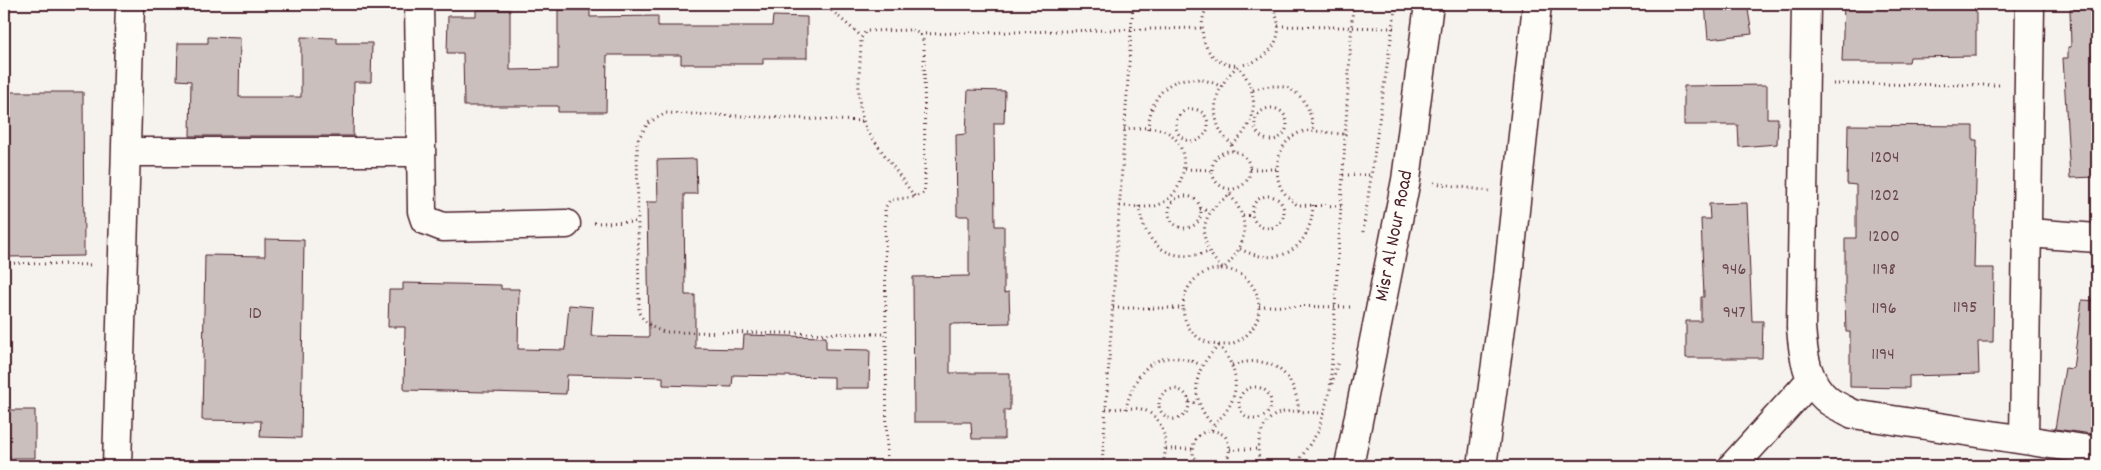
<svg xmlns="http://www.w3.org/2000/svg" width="2101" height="470" font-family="Dekko,sans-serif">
<rect width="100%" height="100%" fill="#f6f3ef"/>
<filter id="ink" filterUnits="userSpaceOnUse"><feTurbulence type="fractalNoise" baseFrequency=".02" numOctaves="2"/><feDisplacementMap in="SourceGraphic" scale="10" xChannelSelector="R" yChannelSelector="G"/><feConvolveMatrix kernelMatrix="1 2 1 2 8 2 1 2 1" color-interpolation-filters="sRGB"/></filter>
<g filter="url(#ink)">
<path fill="#cbbfbe" stroke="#4a1f2b" d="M1705 4H1747L1752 34 1708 39Z
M1844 4H1976V56L1910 57 1909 62H1842Z
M2070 9H2097V177L2070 178 2063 58H2068V47H2071Z
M476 10H510V70L558 69V10H590V17L658 16V26H772L773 16 807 17V58H763V64H681V55H607L606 112H558V106H464L463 53H447L448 16H476Z
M208 37 240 38 239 97H301V37L337 38V43H372L371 82H354L353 136H190L191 81 177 80 178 43H208Z
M1767 85V118H1778L1777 144 1739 147 1738 125H1684V86Z
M968 90 1005 91 1004 123H994L995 226H1004V293L1009 292 1010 323 950 324V373H1010V410H1004V439H972L971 422H914L913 277 969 276V216H957L956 135 966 134Z
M4 92H83L84 256 4 257Z
M1848 125 1973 126V140H1977L1974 268H1994L1993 342H1978L1979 374 1909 376V388L1850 387V332H1846L1845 298V238H1856V185L1847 184Z
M696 159 697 194H684L685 295H695V348L743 349 744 335 826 337V349L870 350 869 388H834V377L733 375 732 387 663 385V377L567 375 566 394 404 390 405 327H388L389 290H403V283L501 285V289H519L518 349 565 350 569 305 593 307 591 336 649 337 647 202H658L657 160Z
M1747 203 1752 321H1763L1762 358H1686V321H1701V297H1704L1701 219H1710L1709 204Z
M265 239 304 240 301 438 260 437 261 421 202 420 205 255 265 256Z
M2082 300 2097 301V434H2092L2055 429 2065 368 2073 369Z
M4 410H35V458H4Z"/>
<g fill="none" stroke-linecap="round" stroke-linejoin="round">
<defs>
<path id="street" d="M419 4 422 211 425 220 443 227 566 224
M1806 4 1801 327C1803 354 1806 383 1829 401 1836 406 1846 410 1853 414L2097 451
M126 152H421
M2028 233 2097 238
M2024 440 2030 4
M117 466 130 4
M1733 466 1811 380"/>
<path id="secondary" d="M1349 466 1406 180 1429 4
M1482 466 1508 276 1537 4"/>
</defs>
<use href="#street" stroke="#4a1f2b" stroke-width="31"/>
<use href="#secondary" stroke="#4a1f2b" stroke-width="31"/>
<path stroke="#4a1f2b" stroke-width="3" stroke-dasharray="1 4" stroke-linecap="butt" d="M824 4 861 36
M1210 4C1202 13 1201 25 1203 37 1215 93 1306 57 1270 4
M1278 26 1394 28
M912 30 920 34 924 42 925 186 924 193 915 197 868 132C853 105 861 68 861 38L866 31Z
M920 34 1201 28
M1833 84 2001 85
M1253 90C1290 77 1310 96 1314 133
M1255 124a16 16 0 1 1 32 0a16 16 0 1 1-32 0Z
M1176 125a16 16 0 1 1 32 0a16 16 0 1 1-32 0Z
M862 121 666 113 648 123 637 141 639 313C646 324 652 328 664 332L886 334
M1148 129C1151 86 1181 67 1220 86
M1232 145C1259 122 1260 92 1238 66 1218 83 1207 110 1223 135 1227 141 1232 143 1233 151
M1212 170a19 19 0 1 1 38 0a19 19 0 1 1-38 0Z
M1185 169 1212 170
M1250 169H1276
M1343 175H1372
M1434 183 1489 191
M1230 195C1252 222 1247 246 1223 269 1197 244 1197 214 1230 195L1231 189
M1252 212a16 16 0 1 1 32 0a16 16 0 1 1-32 0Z
M1169 212a16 16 0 1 1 32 0a16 16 0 1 1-32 0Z
M1120 206C1131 206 1148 209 1158 205 1190 193 1194 137 1159 129 1149 126 1135 129 1124 129
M1139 206C1144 246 1170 264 1209 252
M1341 206 1297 205C1291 200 1285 195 1281 188 1272 169 1279 138 1302 132 1314 129 1332 134 1345 134
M1200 209 1210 211
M1243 216 1253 215
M594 223 638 222
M1363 232 1396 4
M1240 249C1279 269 1311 249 1313 205
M4 263 95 265
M1183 307a38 38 0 1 1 76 0a38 38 0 1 1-76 0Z
M1259 306 1352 307
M1113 308H1182
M1232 365C1272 353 1296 373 1299 413
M1332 384 1338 361
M1239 403a16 16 0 1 1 32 0a16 16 0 1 1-32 0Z
M1159 404a15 15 0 1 1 30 0a15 15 0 1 1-30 0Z
M1189 401 1198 404
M1106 409C1116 409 1131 407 1141 409 1166 416 1169 447 1162 466
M1126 409C1135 368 1159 345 1201 365
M1212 430C1214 422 1222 418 1226 411 1242 390 1236 364 1219 346 1192 369 1189 399 1213 425
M1166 449H1192
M1230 449H1258
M887 466 885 208 890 200 914 197
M1102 466 1133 4
M1202 466 1193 456 1194 441C1202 430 1213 427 1225 436 1232 447 1231 459 1219 466
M1261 466C1254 448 1260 416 1284 412 1296 410 1311 413 1323 413
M1295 466 1318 432 1330 391 1353 4"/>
<use href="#street" stroke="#fdfcf7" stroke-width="28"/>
<use href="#secondary" stroke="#fdfcf7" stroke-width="28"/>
</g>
</g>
<g text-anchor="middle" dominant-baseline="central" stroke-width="5" stroke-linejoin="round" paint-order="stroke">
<g font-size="18" fill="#6a4750">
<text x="1885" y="158">1204</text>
<text x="1885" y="196">1202</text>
<text x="1884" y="237">1200</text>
<text x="1734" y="270">946</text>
<text x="1884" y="270">1198</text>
<text x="1965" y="308">1195</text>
<text x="1884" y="309">1196</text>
<text x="1734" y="313">947</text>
<text x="255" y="314">1D</text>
<text x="1883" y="355">1194</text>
</g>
<g font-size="20" fill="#4a1f2b" stroke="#fdfcf7">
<text transform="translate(1395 236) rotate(-79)">Misr Al Nour Road</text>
</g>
</g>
<rect width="2101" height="470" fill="none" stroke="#fdfcf7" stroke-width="20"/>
<rect x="10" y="10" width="2081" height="450" fill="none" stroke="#4a1f2b" stroke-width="2" filter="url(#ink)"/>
</svg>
